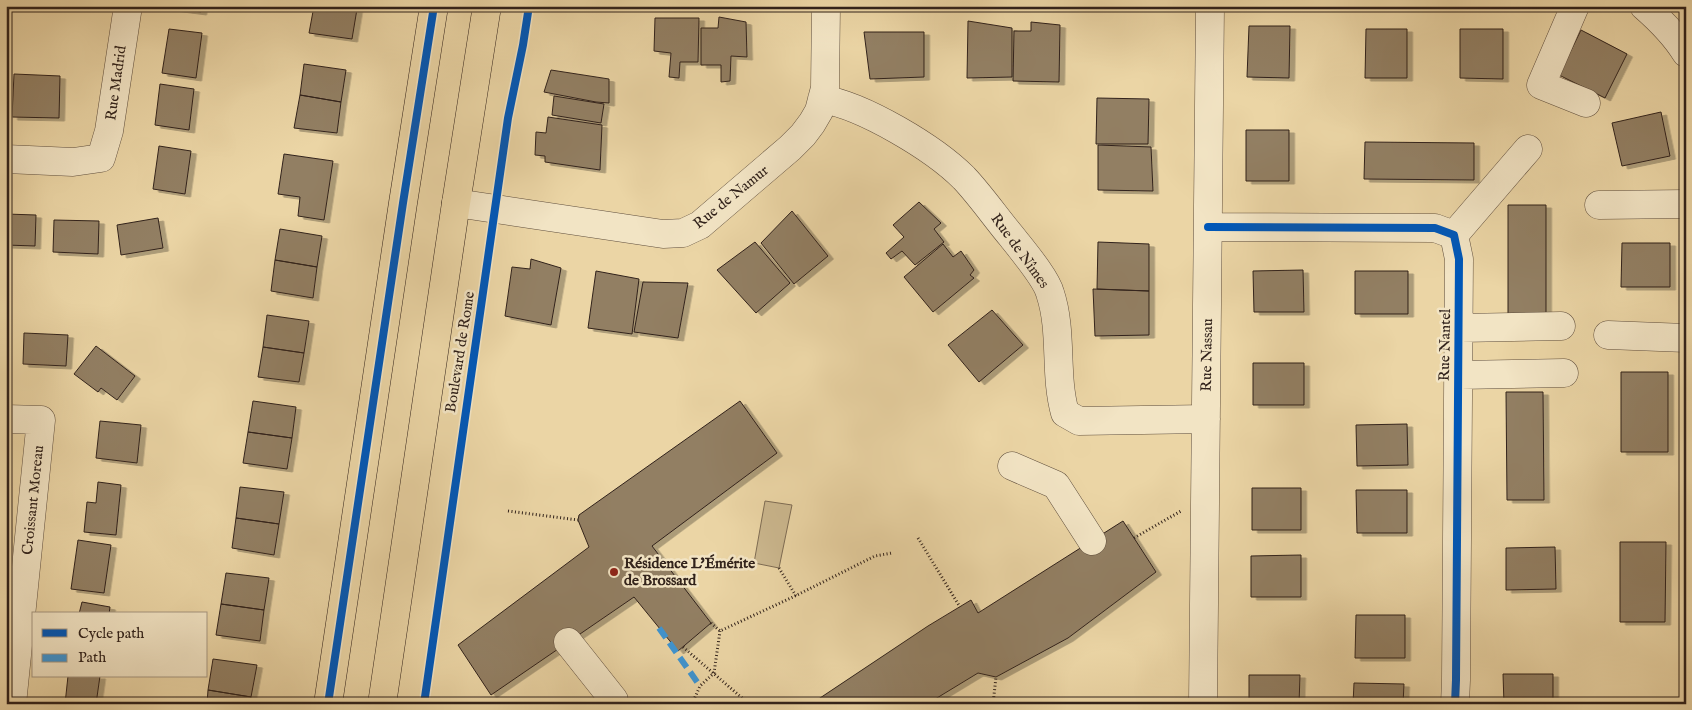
<svg xmlns="http://www.w3.org/2000/svg" width="1692" height="710" font-family="'IM FELL English',serif">
<defs>
<filter id="shadow"><feDropShadow dx="5.5" dy="3" stdDeviation="0" flood-color="#0004"/></filter>
</defs>
<rect width="100%" height="100%" fill="#ebd5a5"/>
<filter id="stains"><feTurbulence type="fractalNoise" baseFrequency=".004" numOctaves="4"/><feColorMatrix values="0 0 0 0 .2 0 0 0 0 .09 0 0 0 0 .02 0 0 0 .5 -.17"/></filter>
<radialGradient id="worn" r=".72"><stop offset=".6" stop-color="#630" stop-opacity="0"/><stop offset="1" stop-color="#630" stop-opacity=".3"/></radialGradient>
<path fill="#cbb78e" stroke="#7e6c54" d="M765 501 792 505 779 568 754 563Z"/>
<path fill="#927f63" stroke="#31221b" filter="url(#shadow)" d="M170 6H202L201 12 170 8Z
M314 6H340L357 9 352 39 309 33Z
M719 17 746 22 747 57 731 56 730 81 721 82V65H701V28H718Z
M655 18H699L698 62H680L679 78 669 77 671 53 654 51Z
M968 21 1012 28V77L967 78Z
M1031 22 1060 25 1059 82 1013 81 1014 31H1031Z
M1249 26H1290L1289 78 1247 77Z
M169 29 202 33 196 78 162 73Z
M1366 29H1407V78H1365Z
M1460 29H1503V79L1460 78Z
M1581 30 1627 54 1605 98 1559 75Z
M864 32H924V77L870 79Z
M304 64 346 70 341 102 300 95Z
M551 70 609 79V103L596 102 544 92Z
M14 74 60 76 59 118 12 117Z
M160 84 194 89 189 130 155 125Z
M300 95 341 102 337 133 294 128Z
M554 96 604 104 601 123 552 115Z
M1097 98 1149 99 1148 144H1096Z
M1661 112 1670 156 1622 166 1612 123Z
M548 117 602 125 600 170 545 162V156L535 155 536 132 546 133Z
M1246 130H1289V181H1246Z
M1365 142 1474 143V180L1364 179Z
M1098 145 1151 147 1153 191 1098 190Z
M159 146 191 151 185 194 153 189Z
M284 154 333 161 324 220 298 216 300 197 278 194Z
M919 202 941 223 934 229 944 242 915 265 902 251 891 259 886 253 904 237 893 225Z
M1508 205H1546V315H1508Z
M792 211 828 256 794 284 761 243Z
M6 214 36 215 35 246 6 245Z
M158 218 163 248 121 255 117 225Z
M54 220 99 221 98 254 53 252Z
M280 229 322 236 317 267 275 260Z
M755 242 790 283 756 313 717 270Z
M1098 242 1149 244V291L1097 289Z
M1622 243H1670V287H1621Z
M943 244 953 257 961 251 974 270 970 275 974 278 933 312 904 277Z
M531 259 561 268 551 325 505 316 512 267 530 269Z
M275 260 317 267 313 298 271 291Z
M1303 270 1304 312H1254L1253 271Z
M596 271 639 279 632 334 588 328Z
M1355 271H1408V314H1355Z
M643 282 688 283 678 338 634 332Z
M1093 289 1149 291V335L1095 336Z
M992 310 1023 345 979 382 948 345Z
M267 315 309 321 304 353 263 347Z
M24 333 68 335 66 366 23 364Z
M96 346 135 376 117 400 101 388 98 392 74 374Z
M263 347 304 353 299 382 258 377Z
M1253 363H1304V405H1253Z
M1621 372H1668V452H1621Z
M1506 392H1543L1544 500H1507Z
M253 401 296 407 292 438 248 432Z
M740 401 777 453 652 546 711 623 678 651 634 597 491 695 458 645 589 547 578 520 579 515Z
M100 421 141 425 137 463 96 458Z
M1407 424 1408 465 1357 466 1356 425Z
M248 432 292 438 287 469 243 463Z
M98 482 121 485 116 535 84 532 87 502 96 503Z
M240 487 284 492 279 524 236 518Z
M1252 488H1301V530H1252Z
M1356 490H1407V533H1357Z
M236 518 279 524 274 555 232 548Z
M1123 521 1156 572 1068 638 996 677 978 673 927 704H811L928 626 971 600 978 613Z
M78 540 111 545 104 593 71 589Z
M1620 542H1666L1665 622H1620Z
M1555 547 1556 589 1506 590V548Z
M1301 555V597H1251V556Z
M226 573 269 578 264 610 221 604Z
M82 602 110 607 109 614H79Z
M221 604 264 610 260 641 216 635Z
M1356 615H1405V658H1355Z
M213 659 257 665 251 697 208 690Z
M1503 674H1553V704H1504Z
M1249 675H1300L1299 704H1249Z
M68 676H100L96 704H65Z
M1354 683 1404 684 1403 704H1353Z
M208 690 251 697 250 704H207Z"/>
<g fill="none" stroke-linecap="round" stroke-linejoin="round">
<defs>
<path id="minor" d="M1575 6 1541 85 1586 103
M1644 6C1660 20 1675 35 1686 53
M822 99C864 106 934 148 964 178 981 196 996 218 1012 237 1022 250 1046 278 1050 293 1063 332 1054 374 1065 413L1079 421 1206 419
M6 159 73 162 101 158 109 131 128 6
M456 203 663 234 683 233 700 225 790 148 803 135 812 123 819 111 825 88 826 6
M1599 205 1686 204
M1208 227 1435 228 1454 235 1459 259 1456 680 1455 704
M1454 235 1528 149
M1460 328 1561 326
M1608 335 1686 338
M1459 375 1564 373
M6 419 41 420 12 704
M1012 466 1056 485 1092 541
M568 642 614 700
M1203 704 1210 6"/>
<path id="major" d="M328 704 403 203 434 6
M382 704 456 203 487 6"/>
</defs>
<use href="#minor" stroke="#604f3e" stroke-width="29"/>
<use href="#major" stroke="#31221b" stroke-width="29"/>
<path stroke="#31221b" stroke-width="3" stroke-dasharray="1 2.5" stroke-linecap="butt" d="M508 511 578 520
M918 538 960 607
M1134 538 1181 511
M779 568 796 596
M711 623 720 631 793 597 875 556 892 553
M692 704 700 686 714 673 720 631
M993 704 996 677"/>
<use href="#minor" stroke="#f2e4c4" stroke-width="28"/>
<use href="#major" stroke="#ebd5a5" stroke-width="28"/>
<path stroke="#31221b" stroke-width="3" stroke-dasharray="1 2.5" stroke-linecap="butt" d="M683 647 749 704"/>
<path stroke="#3d95d4" stroke-width="6" stroke-dasharray="12 6" stroke-linecap="butt" d="M659 628 700 686"/>
<defs>
<path id="cycleway" d="M1208 227 1435 228 1454 235 1459 259 1456 680 1455 704
M328 704 403 203 434 6
M424 704 508 118 523 45 529 6"/>
</defs>
<use href="#cycleway" stroke="#f2e4c4" stroke-width="11"/>
<use href="#cycleway" stroke="#0057b8" stroke-width="8"/>
</g>
<circle fill="#8f2418" stroke="#f2e4c4" stroke-width="2" cx="614" cy="572" r="5"/>
<g text-anchor="middle" dominant-baseline="central" stroke-width="5" stroke-linejoin="round" paint-order="stroke">
<g font-size="15" fill="#31221b" stroke="#f2e4c4">
<text transform="translate(116 83) rotate(-82)">Rue Madrid</text>
<text transform="translate(731 197) rotate(-39)">Rue de Namur</text>
<text transform="translate(1020 251) rotate(54)">Rue de Nîmes</text>
<text transform="translate(1445 345) rotate(-89)">Rue Nantel</text>
<text transform="translate(460 352) rotate(-81)">Boulevard de Rome</text>
<text transform="translate(1207 355) rotate(-89)">Rue Nassau</text>
<text transform="translate(33 500) rotate(-84)">Croissant Moreau</text>
</g>
<g font-size="15" font-weight="bold" fill="#31221b" stroke="#f2e4c4" text-anchor="start">
<text x="624" y="563">Résidence L'Émérite<tspan x="624" dy="17">de Brossard</tspan></text>
</g>
</g>
<rect width="1692" height="710" fill="none" stroke="#ebd5a5" stroke-width="25"/>
<rect x="8" y="8" width="1677" height="695" fill="none" stroke="#31221b" stroke-width="2.5"/>
<rect x="12" y="12" width="1667" height="685" fill="none" stroke="#31221b"/>
<rect x="32" y="612" width="175" height="65" fill="#f2e4c4" stroke="#a59680"/>
<rect x="42" y="629" width="25" height="8" fill="#0057b8" stroke="#a59680"/>
<text x="78" y="638" font-size="15" fill="#31221b">Cycle path</text>
<rect x="42" y="654" width="25" height="8" fill="#3d95d4" stroke="#a59680"/>
<text x="78" y="662" font-size="15" fill="#31221b">Path</text>
<rect width="100%" height="100%" filter="url(#stains)"/>
<rect width="100%" height="100%" fill="url(#worn)"/>
</svg>
